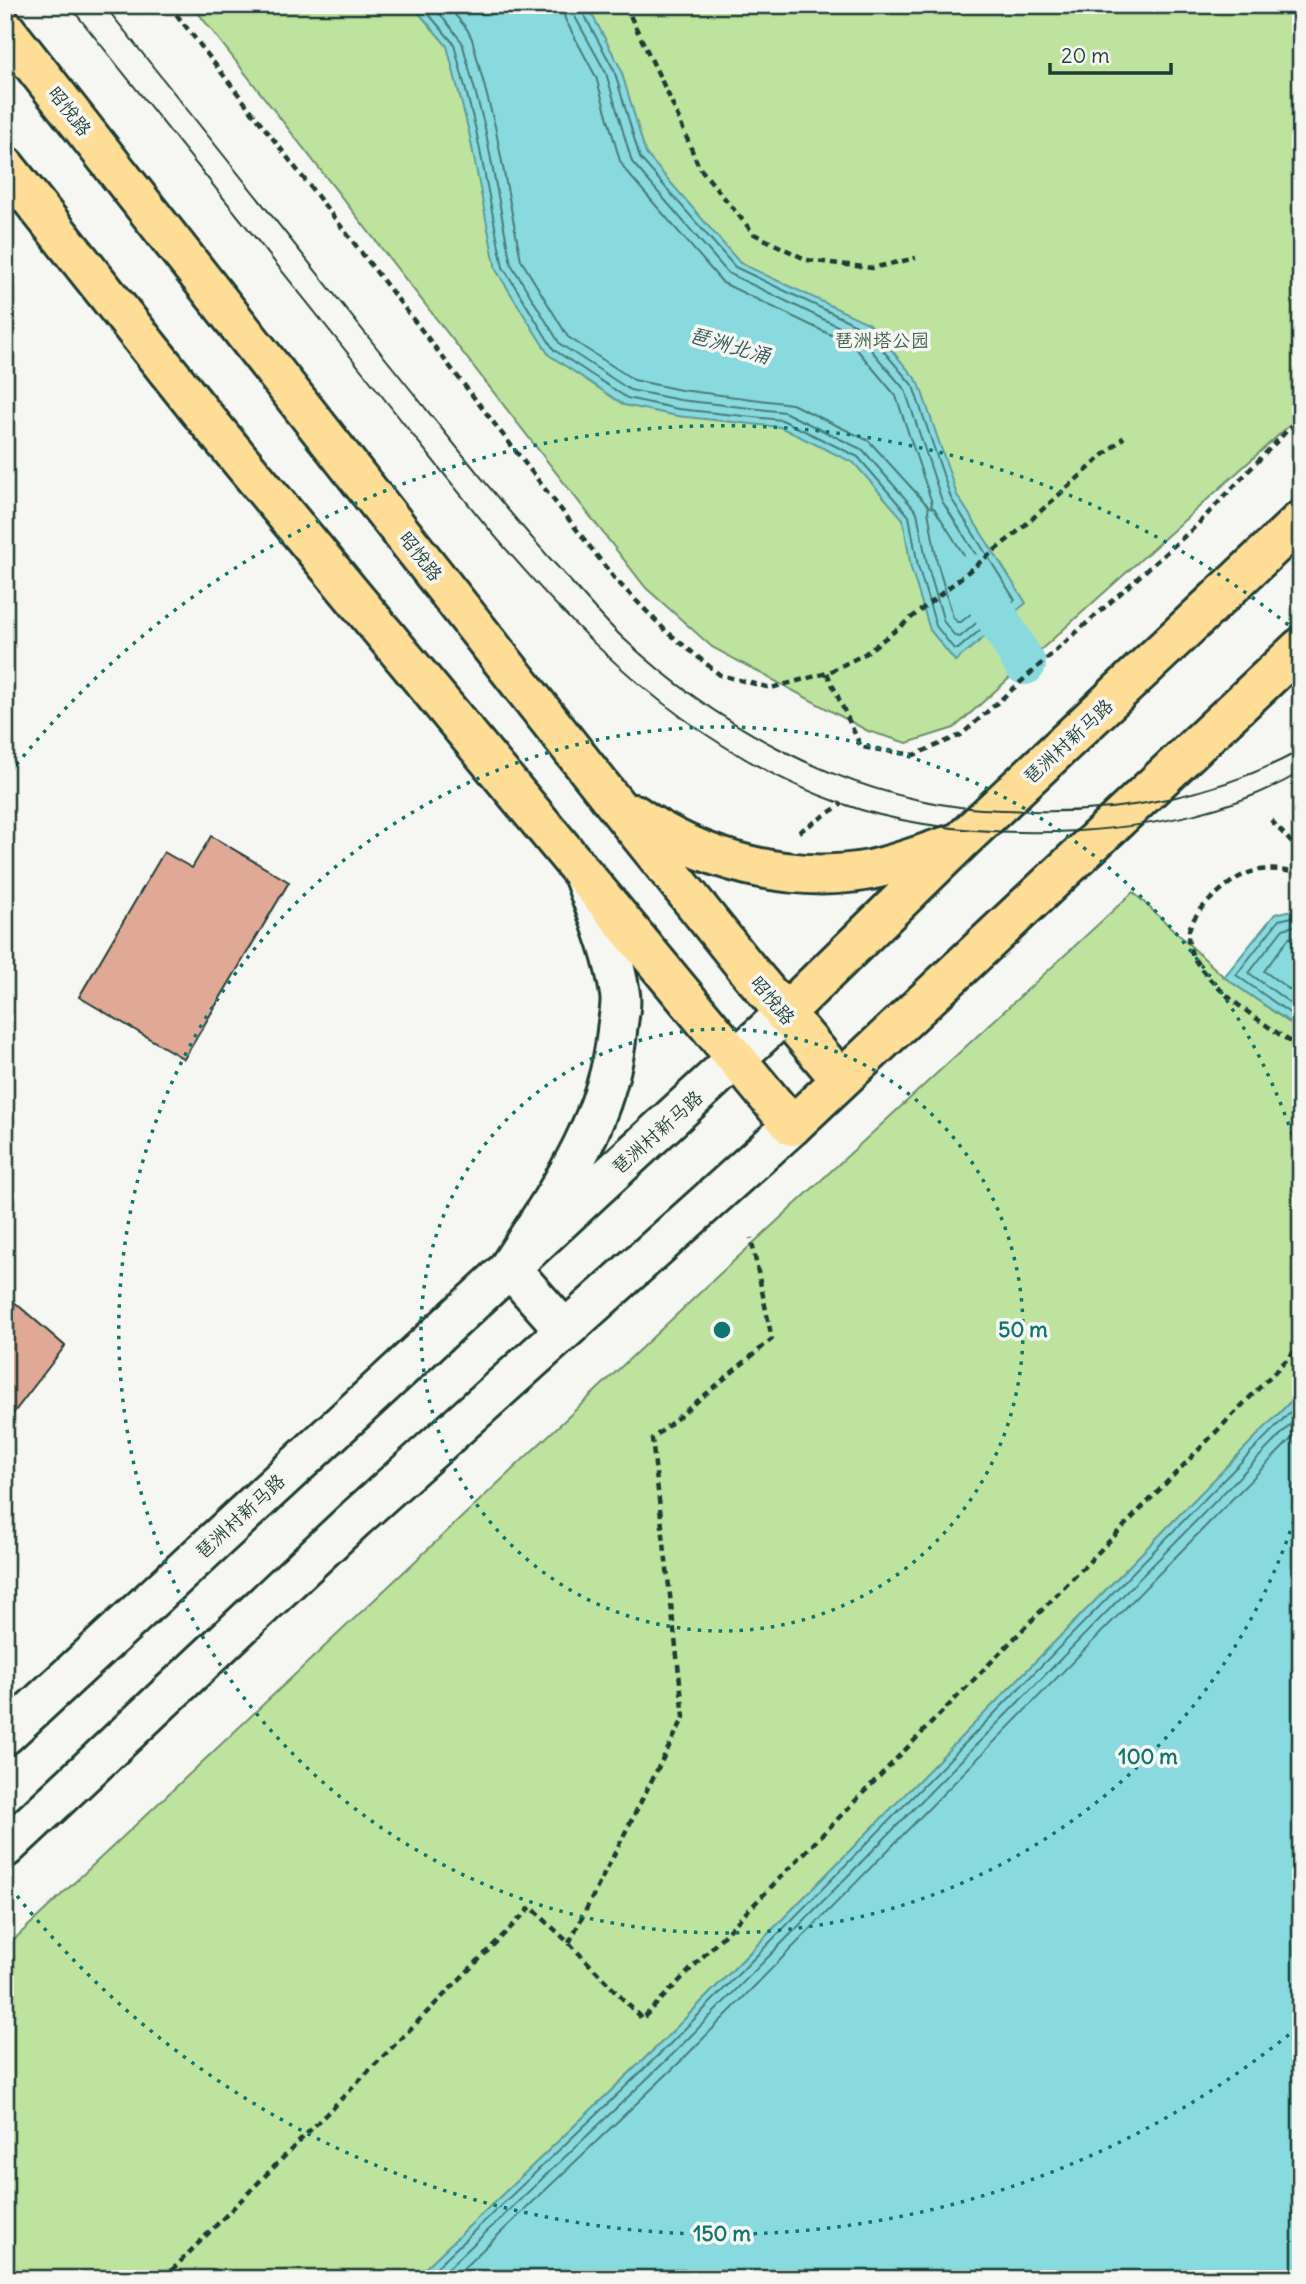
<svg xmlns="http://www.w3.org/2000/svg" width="1306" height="2284" font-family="Delius,'LXGW WenKai TC',sans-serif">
<rect width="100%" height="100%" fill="#f6f6f2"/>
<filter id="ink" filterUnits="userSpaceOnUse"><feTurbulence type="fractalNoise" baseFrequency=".0143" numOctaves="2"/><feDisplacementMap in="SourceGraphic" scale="14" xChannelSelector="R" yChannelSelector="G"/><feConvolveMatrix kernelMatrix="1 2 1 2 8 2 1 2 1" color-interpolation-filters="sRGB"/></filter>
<g filter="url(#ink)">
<path fill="#bde39e" stroke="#6e9069" stroke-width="2" d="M192 5H1301V415L954 728 907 743 868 731 712 647 646 588Z
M1133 892 1224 977 1297 1028H1301V1391L663 2041 414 2279H5V1948L724 1270Z"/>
<path fill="#89dadf" stroke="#5f9b9b" stroke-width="2" d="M412 5H587L620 67 646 154 740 263 870 324 919 383 957 495 1026 603 955 661 930 630 911 568 903 519 854 463 780 427 677 416 624 405 549 355 496 270 469 132 447 46Z
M1301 908V1028H1298L1224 977 1275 914Z
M1301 1391V2279H414L663 2041Z"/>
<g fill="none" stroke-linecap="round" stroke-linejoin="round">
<path stroke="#497c78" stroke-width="2" d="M421 5 454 44 476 130 503 267 554 350 627 398 678 409 782 420 858 457 909 516 918 566 936 626 954 649H958L1015 600 951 498 913 386 865 329 735 267 640 158 614 70 582 11 581 5
M433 5 462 42 485 128 511 264 560 344 630 390 680 400 784 412 863 450 917 512 927 564 944 622 955 636 960 637 1004 599 942 501 905 390 860 337 728 273 632 162 606 73 574 15 573 5
M447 5 467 29 472 39 495 126 521 260 568 337 634 380 681 390 792 404 869 441 929 507 928 511 937 562 953 617 957 622H961L989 599 990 596 934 508 931 507 932 503 896 396 854 346 723 283 626 171 620 161 596 77 565 19 562 5
M1301 915 1279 920 1236 975 1301 1021
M1301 924 1283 929 1249 973 1301 1011
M1301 935 1289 938 1264 971 1301 998
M424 2279 668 2046 1301 1401
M437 2279 674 2053 1301 1414
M452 2279 682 2060 1301 1429"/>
<path stroke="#89dadf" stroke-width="42" d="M972 575 1025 664"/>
</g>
<path fill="#dfa996" stroke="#1f3d34" stroke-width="2" d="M211 836 289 882 184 1059 79 997 164 852 192 868Z
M5 1294 65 1346 5 1424Z"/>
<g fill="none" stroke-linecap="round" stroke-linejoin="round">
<defs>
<path id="minor" d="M564 1329 509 1267C556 1195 609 1120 617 1031 618 1019 622 1006 620 994 614 954 598 915 584 877
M5 1735 784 1014
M5 1848 356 1518 792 1126"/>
<path id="major" d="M5 29 611 799 745 966 841 1080
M5 166 198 409 792 1126 1301 647
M634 814C700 860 790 885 870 870 898 864 926 853 953 844
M784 1014 961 841 1301 520"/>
</defs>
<use href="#minor" stroke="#1f3d34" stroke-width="44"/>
<use href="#major" stroke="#1f3d34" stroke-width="44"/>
<path stroke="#1f3d34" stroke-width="4.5" stroke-dasharray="7 5" stroke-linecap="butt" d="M169 5 615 579 665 630 720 675 771 688 827 673 863 655 900 627 1016 533 1124 437
M625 5 669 96 699 167 754 234 807 260 872 268 916 258
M827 673 861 747 914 755 961 735 1196 526 1301 416
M1271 820 1301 853
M799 832 842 804
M1301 874C1267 866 1248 867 1221 890 1208 901 1196 912 1190 927 1174 972 1271 1027 1301 1049
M569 1943 684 1717 652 1439 772 1339 751 1238
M163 2279 531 1907 569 1943 642 2019 1301 1345"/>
<use href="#minor" stroke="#f6f6f2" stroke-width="38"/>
<use href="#major" stroke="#fedd96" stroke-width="38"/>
<path stroke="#1f3d34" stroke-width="2" d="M69 5C169 130 270 256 370 381 502 546 633 729 840 803 916 830 999 835 1078 831 1155 826 1233 812 1301 772
M104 5C196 121 289 237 381 353 442 428 500 504 565 575 584 596 603 619 623 638 715 724 835 791 960 807 983 810 1007 810 1030 811 1123 814 1219 795 1301 750"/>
</g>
</g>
<g fill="none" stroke="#0f766e" stroke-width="3.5" stroke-dasharray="3.5 7">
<circle cx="722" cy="1330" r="301"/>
<path d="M1300 1501A603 603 0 1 1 1300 1159"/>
<path d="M1297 2028A904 904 0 0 1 10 1887M10 773A904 904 0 0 1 1297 632"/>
</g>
<g text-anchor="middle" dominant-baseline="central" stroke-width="7" stroke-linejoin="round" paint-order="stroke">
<g font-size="19" fill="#1f3d34" stroke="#f6f6f2">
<text transform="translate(70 111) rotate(52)">昭悦路</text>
<text transform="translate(421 556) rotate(52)">昭悦路</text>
<text transform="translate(1068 741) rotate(-43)">琶洲村新马路</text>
<text transform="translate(773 1000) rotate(50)">昭悦路</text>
<text transform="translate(657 1132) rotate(-42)">琶洲村新马路</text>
<text transform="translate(240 1516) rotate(-43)">琶洲村新马路</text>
</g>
<g font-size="19" fill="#3f5e49" stroke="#f6f6f2">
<text x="882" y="340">琶洲塔公园</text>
</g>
<g font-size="21" font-style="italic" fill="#345c56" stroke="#f6f6f2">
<text transform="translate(730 345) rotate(16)">琶洲北涌</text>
</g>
</g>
<circle cx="722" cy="1330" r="10" fill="#0f766e" stroke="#f6f6f2" stroke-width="3.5"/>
<g font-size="21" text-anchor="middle" font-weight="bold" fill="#0f766e" stroke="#f6f6f2" stroke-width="7" stroke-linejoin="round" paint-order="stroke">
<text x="1023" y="1337">50 m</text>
<text x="1148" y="1764">100 m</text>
<text x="722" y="2241">150 m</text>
</g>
<rect width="1306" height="2284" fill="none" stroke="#f6f6f2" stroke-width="28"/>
<rect x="14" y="14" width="1278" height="2256" fill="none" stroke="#1f3d34" stroke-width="2.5" filter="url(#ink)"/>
<path d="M1050 63v10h121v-10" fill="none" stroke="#1f3d34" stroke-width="3.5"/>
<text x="1061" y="63" font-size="21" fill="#1f3d34" stroke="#f6f6f2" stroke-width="5" paint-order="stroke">20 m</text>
</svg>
